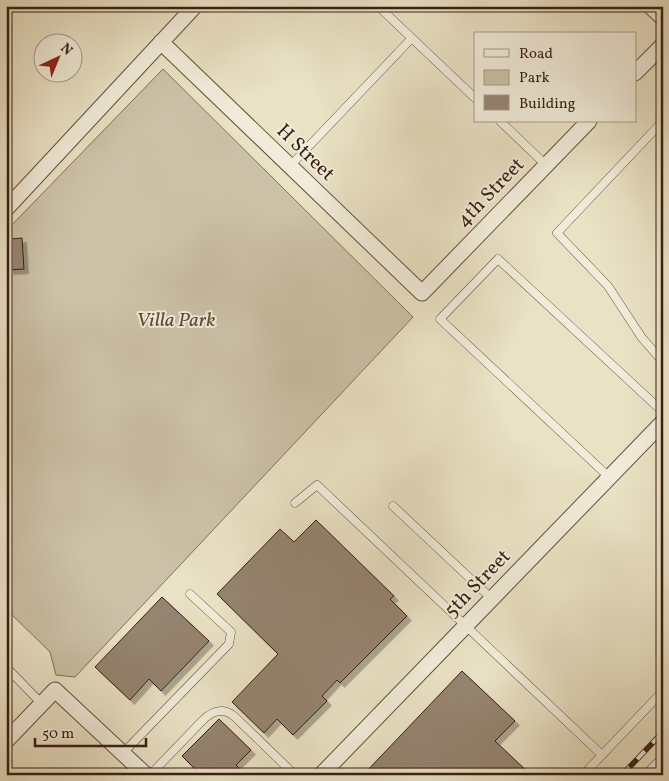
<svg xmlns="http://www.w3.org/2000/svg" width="669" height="781" font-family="Vollkorn,serif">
<defs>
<filter id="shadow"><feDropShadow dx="4.5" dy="4.5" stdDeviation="0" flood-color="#0004"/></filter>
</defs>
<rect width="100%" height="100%" fill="#eae2c5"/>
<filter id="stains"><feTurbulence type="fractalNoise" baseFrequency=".004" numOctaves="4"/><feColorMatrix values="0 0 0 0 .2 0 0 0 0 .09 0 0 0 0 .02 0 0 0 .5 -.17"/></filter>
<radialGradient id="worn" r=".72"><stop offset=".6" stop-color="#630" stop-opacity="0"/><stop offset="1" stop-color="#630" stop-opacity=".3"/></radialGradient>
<path fill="#ccc1a7" stroke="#82705e" d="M163 69 413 317 75 677 56 675 50 652 6 609V231Z"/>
<path fill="#958470" stroke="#391f14" filter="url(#shadow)" d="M22 238 24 269 9 270V266H6V244H10V239Z
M316 520 394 596 390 599 407 616 340 683 337 680 322 696 327 701 293 735 277 719 264 733 232 702 278 654 217 594 280 529 294 542Z
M162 597 209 641 161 691 149 679 130 700 95 667Z
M462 671 515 721 495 741 531 775H363Z
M219 719 251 750 236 765 246 775H201L182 756Z"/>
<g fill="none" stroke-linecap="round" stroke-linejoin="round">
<defs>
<path id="lane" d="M378 6 475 98
M500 121 546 165
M290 166 412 38
M663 351 658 356 663 360
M658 356 642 338 608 286 557 233 663 121
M653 432 663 441
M609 477 440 319 498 259 663 412
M295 503 317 485 602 755
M393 506 492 599
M6 667 42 704
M123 753 229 644 231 632 190 594
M150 775 202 721C212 711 222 707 234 716L295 775
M583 775 663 691
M645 775 663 757"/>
<path id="street" d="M650 6 663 18
M161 42 422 293 589 121
M635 73 663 45
M6 209 195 6
M6 741 55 690 146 775
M321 775 663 422"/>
</defs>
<use href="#lane" stroke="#655040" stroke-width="9"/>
<use href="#street" stroke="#655040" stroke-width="17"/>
<use href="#lane" stroke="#f1ecd9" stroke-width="8"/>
<use href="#street" stroke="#f1ecd9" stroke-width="15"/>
<defs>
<path id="rail" d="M622 775 663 732"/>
</defs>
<use href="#rail" stroke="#391f14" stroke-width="5.5"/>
<use href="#rail" stroke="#f1ecd9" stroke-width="4" stroke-dasharray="11" stroke-linecap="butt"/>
</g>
<g text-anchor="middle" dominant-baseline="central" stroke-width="4" stroke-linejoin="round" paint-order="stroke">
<g font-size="20" fill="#391f14" stroke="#f1ecd9">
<text transform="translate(305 153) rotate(44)">H Street</text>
<text transform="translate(491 193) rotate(-46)">4th Street</text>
<text transform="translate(478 584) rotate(-46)">5th Street</text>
</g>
<g font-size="20" font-style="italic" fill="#5e4839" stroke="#f1ecd9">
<text x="176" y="321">Villa Park</text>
</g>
</g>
<rect width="669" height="781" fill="none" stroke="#eae2c5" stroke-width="25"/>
<rect x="8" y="8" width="654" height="766" fill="none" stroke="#391f14" stroke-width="2.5"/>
<rect x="12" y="12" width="644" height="756" fill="none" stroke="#391f14"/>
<rect x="474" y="32" width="162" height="90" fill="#f1ecd9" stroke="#a79a8a"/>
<rect x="484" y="49" width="25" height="8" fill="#f1ecd9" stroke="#a79a8a"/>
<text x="519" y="58" font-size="15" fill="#391f14">Road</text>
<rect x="484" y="70" width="25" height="15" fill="#ccc1a7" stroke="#a79a8a"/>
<text x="519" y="82" font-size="15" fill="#391f14">Park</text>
<rect x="484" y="95" width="25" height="15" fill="#958470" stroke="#a79a8a"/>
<text x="519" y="108" font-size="15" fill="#391f14">Building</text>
<g transform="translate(58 58) rotate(44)"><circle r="24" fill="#f1ecd9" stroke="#a79a8a"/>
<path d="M0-4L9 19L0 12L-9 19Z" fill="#8f2418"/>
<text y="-8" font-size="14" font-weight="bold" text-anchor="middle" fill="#391f14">N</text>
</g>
<path d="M35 738v8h111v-8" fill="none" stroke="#391f14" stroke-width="2.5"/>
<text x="42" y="738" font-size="15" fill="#391f14" stroke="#f1ecd9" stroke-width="4" paint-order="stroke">50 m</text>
<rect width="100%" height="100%" filter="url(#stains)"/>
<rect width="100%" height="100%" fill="url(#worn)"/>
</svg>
